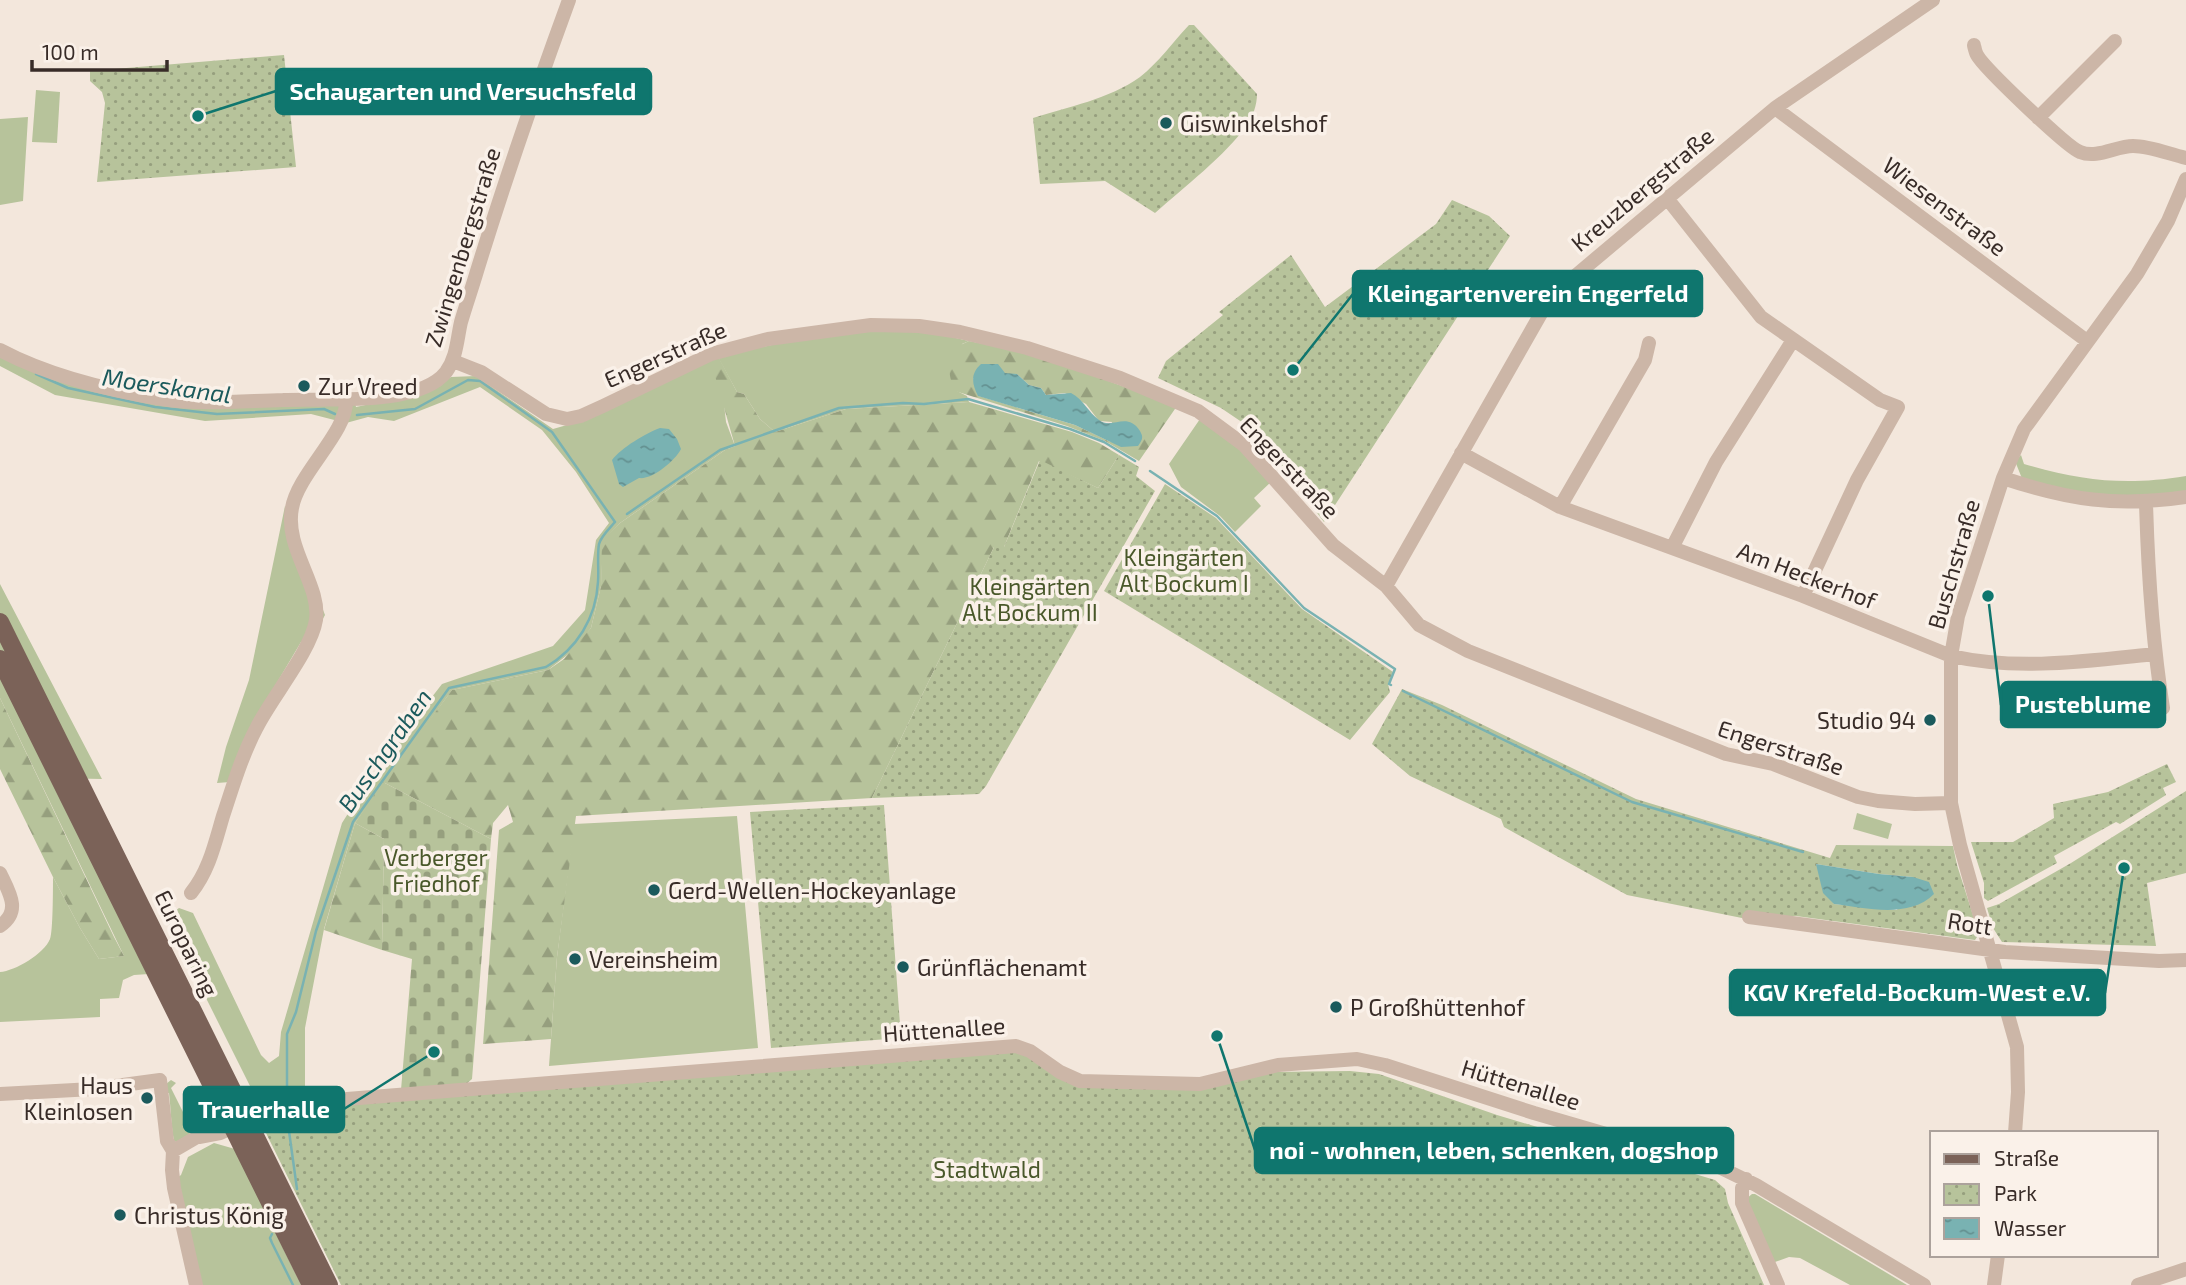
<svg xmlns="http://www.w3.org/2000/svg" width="2186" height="1285" font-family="'Exo 2',sans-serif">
<defs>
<pattern id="forest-firs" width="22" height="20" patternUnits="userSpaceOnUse" patternTransform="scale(1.75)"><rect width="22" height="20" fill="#b7c39b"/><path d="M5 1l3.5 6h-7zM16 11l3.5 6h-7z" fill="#969f7e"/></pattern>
<pattern id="cemetery-stones" width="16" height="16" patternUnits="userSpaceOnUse" patternTransform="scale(1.75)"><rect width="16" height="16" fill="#b7c39b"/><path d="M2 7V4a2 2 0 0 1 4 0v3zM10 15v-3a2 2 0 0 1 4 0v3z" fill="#969f7e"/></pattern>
<pattern id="park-dots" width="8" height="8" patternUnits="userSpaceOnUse" patternTransform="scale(1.75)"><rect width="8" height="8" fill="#b7c39b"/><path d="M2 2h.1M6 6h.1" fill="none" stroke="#969f7e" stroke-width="1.8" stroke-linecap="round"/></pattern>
<pattern id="water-ripples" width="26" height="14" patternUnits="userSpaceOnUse" patternTransform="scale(1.75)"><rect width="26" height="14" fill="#79b2b2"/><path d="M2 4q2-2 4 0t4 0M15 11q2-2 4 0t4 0" fill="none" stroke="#649191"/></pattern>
</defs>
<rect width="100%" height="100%" fill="#f3e7dc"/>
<path fill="#b7c39b" d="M36 90 60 92 57 143 32 142Z
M28 117 23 201 0 205V119Z
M917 329 969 341 962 344 955 390 967 396 969 402 846 409 775 432 760 419 744 394 737 392 719 359 726 422 735 446 725 450 620 523 603 541 601 586 591 628 575 649 548 670 452 690 355 823 324 929 305 1028V1091L254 1094 166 918 179 908 193 913 261 1055 269 1063 279 1056 281 1032 342 823 377 768 442 684 553 646 585 610 596 540 609 523 576 472 542 430 480 387 394 421 368 417 346 423 311 414 205 421 55 395 0 366V345L62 372 195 399 353 394 356 407 427 392 451 377 476 376 553 429 581 421 718 356 834 332Z
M1200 419 1242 448 1272 481 1254 498 1261 506 1235 532 1220 516 1181 487 1169 464Z
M2021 455 2024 464C2083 481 2125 486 2186 476V494L2108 501 2023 481 2015 461Z
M285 506 294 513 295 538 325 615 308 646 301 642 259 713 230 782 217 783 226 747 249 680Z
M0 584 102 779 54 778 149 974 134 975 123 980 119 998 100 999V1017L0 1022V972C15 971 44 954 50 939 53 932 53 888 53 877L80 928 99 959 124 956 0 698Z
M1857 813 1892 824 1888 839 1853 829Z
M737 816 758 1048 549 1066 557 957 574 824Z
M171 1080 176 1083 171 1088 186 1118 208 1108 211 1118 205 1125 176 1142 174 1141C171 1125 171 1110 169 1093H166V1084Z
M214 1143 235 1149 301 1285H200L177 1178 181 1175 188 1157Z
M1752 1194H1755L1907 1285H1850L1800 1258 1789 1257 1772 1263 1746 1199Z"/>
<path fill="url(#forest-firs)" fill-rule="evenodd" d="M969 341 1037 355 1177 406 1139 461 1105 441 1067 426 955 391C943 363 955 369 956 347ZM1017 374 1029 385 1041 388 1046 395 1065 393 1086 404 1099 421 1112 422 1111 442 1075 425 979 396 973 378Z
M719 358 737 392 744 394 760 419 775 432 846 409 969 402 1072 432 1099 443 1119 455 1098 488 1039 461 1004 547H994L872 798 576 816 557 957 551 1039 483 1044 499 830 513 822 508 805 493 823 491 839 383 782 452 690 548 670 564 659 591 628 601 586 602 541 620 523 725 450 735 446 711 362Z
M0 698 114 937 124 956 99 959 80 928 53 877 0 769Z
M355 823 384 839 382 950 324 930Z"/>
<path fill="url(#cemetery-stones)" d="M383 782 491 839 472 1079 465 1085 401 1090 412 959 382 950 384 839 355 823Z"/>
<path fill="url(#park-dots)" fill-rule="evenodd" d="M1189 25H1194L1257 94C1257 105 1253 116 1247 125 1227 154 1182 189 1155 213L1105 181 1040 184 1033 118C1068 107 1109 99 1140 77 1158 63 1173 42 1189 25Z
M284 55 296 167 97 182 105 103 102 92 90 81V71Z
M1452 200 1489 216 1510 236 1324 522 1255 431 1221 408 1158 378 1166 361 1223 315 1219 312 1291 255 1325 307 1436 224Z
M1119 455 1139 467 1136 476 1155 491 986 786 979 794 872 798 994 547H1004L1040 460 1098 488Z
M1165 484 1216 518 1302 609 1393 672 1388 684 1390 692 1350 740 1104 591Z
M1402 689 1442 705 1636 799 1830 858 1836 845 1953 846 1957 865 1979 934 1975 940 1796 916 1747 919 1627 895 1504 827 1501 819 1410 776 1372 744ZM1816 864 1879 874 1913 877 1897 910 1834 904Z
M2167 764 2176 782 2163 788 2166 795 2120 824 2116 822 2054 856 2057 863 1988 901 1984 898V883L1971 842H2013L2054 818 2053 804 2108 792Z
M2186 791V873L2147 883 2156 946 2002 942 1993 928 1987 908 1999 904 2071 863Z
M884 805 901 1038 771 1048 750 812Z
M1023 1050 1062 1080 1206 1088 1270 1072 1350 1071 1379 1074 1497 1115 1715 1180 1725 1189 1728 1203 1764 1285H341L266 1133 270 1121 284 1117V1109Z"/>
<path fill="url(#water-ripples)" d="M981 364H998L1005 373 1017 374 1029 385 1041 388 1046 395 1071 393C1084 400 1088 412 1099 420 1112 430 1127 411 1140 431 1144 438 1142 440 1138 446L1121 447 1075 425 978 396C972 384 970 374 981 364Z
M660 428 669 429 677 439 681 449C675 461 652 480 639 478L623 487 619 484 612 460C621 448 646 433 660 428Z
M1816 864 1879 874 1913 877 1929 882 1934 894C1909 919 1866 908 1834 904L1823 893Z"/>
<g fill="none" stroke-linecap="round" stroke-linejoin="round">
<path stroke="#79b2b2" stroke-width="2.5" d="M36 374 68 388 155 407 217 414 324 409 335 414
M1150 471 1217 516 1304 608 1395 669 1389 684 1391 685
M627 514 720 450 839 408 903 403 924 404 968 399 1070 429 1104 442 1135 461
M1403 691 1632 802 1803 852
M287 1092V1034L296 1012 316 931 353 822 449 688 546 667C577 649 596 618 598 582 599 570 597 556 599 544 601 536 610 528 615 522L552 432 480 381 468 380 415 409 357 415
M288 1124 297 1189
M272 1234 270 1238 272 1243 293 1285"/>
<path stroke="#ccb6a7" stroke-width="14" d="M1974 45C1974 46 1976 54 1977 55 1984 68 2068 148 2080 152 2097 159 2116 146 2133 146 2150 146 2169 154 2186 158
M1775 108 2087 341
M2038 118 2115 41
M1666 197 1761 317 1880 400 1898 407 1857 480 1803 596
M0 350C49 376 107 390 162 399 203 405 242 401 283 400 323 398 419 407 446 372 457 357 457 339 461 322 466 305 472 288 477 271 505 180 536 90 569 0
M453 361 481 372 546 414 567 419 581 416 603 406 711 354 768 339 871 325 919 326 960 332 1027 348 1120 378 1198 411 1244 445 1333 545 1386 586 1419 625 1468 651 1726 754 1773 764 1858 797 1878 801 1915 804 1951 803
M1461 453 1560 507 1803 596 1951 656C2018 671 2087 661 2155 654
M2003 478C2069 500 2116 507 2186 497
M2146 503C2148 572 2152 639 2163 708
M1560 507 1645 360 1649 343
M1672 548 1716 462 1793 340
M1386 586 1543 310 1568 282 1775 108 1933 0
M0 873C9 892 22 911 0 926
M191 893C209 871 215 843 223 816 233 786 242 755 257 727 272 697 311 651 316 620 321 585 284 548 292 508 298 473 348 432 346 400
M1749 917 2005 952 2159 961 2186 960
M0 1094 93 1089 160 1080 167 1141 173 1151 172 1170 174 1188 196 1285
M2015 1133 2018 1092 2017 1047 1960 845 1951 803V656L1958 616 2003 478 2024 429 2137 274 2168 221 2186 179
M199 1137 220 1133 284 1104
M173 1151 197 1137 215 1122 254 1104 265 1101 284 1104 1016 1046 1030 1051 1060 1072 1080 1081 1200 1084 1278 1065 1357 1059 1385 1065 1534 1113 1719 1167 1756 1185 1924 1285
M1746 1179 1742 1188V1203L1778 1285
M1994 1285 1998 1255
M2138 1285 2186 1269"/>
<path stroke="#7b6258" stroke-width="18" d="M0 622 329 1285
M0 659 311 1285"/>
</g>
<g fill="#1b5a5c" stroke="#faf1e9" stroke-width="2.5">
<circle cx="1166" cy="123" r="7"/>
<circle cx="304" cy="386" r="7"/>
<circle cx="1930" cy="720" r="7"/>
<circle cx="654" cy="890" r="7"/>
<circle cx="575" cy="959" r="7"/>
<circle cx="903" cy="967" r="7"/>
<circle cx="1336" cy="1007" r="7"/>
<circle cx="147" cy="1098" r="7"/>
<circle cx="120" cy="1215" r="7"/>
</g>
<g text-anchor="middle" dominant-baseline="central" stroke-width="7" stroke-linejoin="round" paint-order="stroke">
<g font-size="23" fill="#382c28" stroke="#faf1e9" text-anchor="start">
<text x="1180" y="123">Giswinkelshof</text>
<text x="318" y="386">Zur Vreed</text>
<text x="1916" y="720" text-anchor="end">Studio 94</text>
<text x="668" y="890">Gerd-Wellen-Hockeyanlage</text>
<text x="589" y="959">Vereinsheim</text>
<text x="917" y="967">Grünflächenamt</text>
<text x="1350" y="1007">P Großhüttenhof</text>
<text x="133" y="1085" text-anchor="end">Haus<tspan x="133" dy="26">Kleinlosen</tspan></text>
<text x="134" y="1215">Christus König</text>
</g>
<g font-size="23" fill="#382c28" stroke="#faf1e9">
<text transform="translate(1642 189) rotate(-40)">Kreuzbergstraße</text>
<text transform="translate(1945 206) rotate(37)">Wiesenstraße</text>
<text transform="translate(462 247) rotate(-73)">Zwingenbergstraße</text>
<text transform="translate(665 354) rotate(-24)">Engerstraße</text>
<text transform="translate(1290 467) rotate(46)">Engerstraße</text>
<text transform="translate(1953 564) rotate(-74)">Buschstraße</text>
<text transform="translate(1807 575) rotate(21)">Am Heckerhof</text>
<text transform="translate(1781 747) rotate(18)">Engerstraße</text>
<text transform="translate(1970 923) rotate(9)">Rott</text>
<text transform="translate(187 943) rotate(64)">Europaring</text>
<text transform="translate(944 1029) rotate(-4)">Hüttenallee</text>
<text transform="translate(1521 1084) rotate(17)">Hüttenallee</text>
</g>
<g font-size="23" fill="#49582a" stroke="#faf1e9">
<text x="1184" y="557">Kleingärten<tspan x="1184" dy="26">Alt Bockum I</tspan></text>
<text x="1030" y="586">Kleingärten<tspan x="1030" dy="26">Alt Bockum II</tspan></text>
<text x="436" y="857">Verberger<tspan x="436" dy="26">Friedhof</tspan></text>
<text x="987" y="1169">Stadtwald</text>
</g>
<g font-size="24" font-style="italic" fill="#1b5a5c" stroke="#faf1e9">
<text transform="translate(167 385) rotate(8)">Moerskanal</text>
<text transform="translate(384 750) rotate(-55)">Buschgraben</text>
</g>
</g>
<path fill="none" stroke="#0f766e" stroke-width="2.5" d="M198 116L276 91M1293 370L1353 294M1988 596L2001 705M2124 868L2105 993M434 1052L344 1109M1217 1036L1255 1150"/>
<g fill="#0f766e" stroke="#faf1e9" stroke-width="2.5">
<circle cx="198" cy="116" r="7"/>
<circle cx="1293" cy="370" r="7"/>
<circle cx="1988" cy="596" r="7"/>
<circle cx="2124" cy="868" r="7"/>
<circle cx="434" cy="1052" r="7"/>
<circle cx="1217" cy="1036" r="7"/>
</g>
<g fill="#0f766e" stroke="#0f766e" stroke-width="2.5">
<rect x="276" y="69" width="375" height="45" rx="7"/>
<rect x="1353" y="271" width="349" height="45" rx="7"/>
<rect x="2001" y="682" width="164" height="45" rx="7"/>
<rect x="1730" y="970" width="375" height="45" rx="7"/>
<rect x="184" y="1087" width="160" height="45" rx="7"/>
<rect x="1255" y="1128" width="478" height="45" rx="7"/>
</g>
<g font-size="24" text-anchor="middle" font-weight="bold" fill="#fff">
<text x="463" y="100">Schaugarten und Versuchsfeld</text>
<text x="1528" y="302">Kleingartenverein Engerfeld</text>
<text x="2083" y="713">Pusteblume</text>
<text x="1917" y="1001">KGV Krefeld-Bockum-West e.V.</text>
<text x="264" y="1118">Trauerhalle</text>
<text x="1494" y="1159">noi - wohnen, leben, schenken, dogshop</text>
</g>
<rect x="1930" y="1131" width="228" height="126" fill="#faf1e9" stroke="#aca29c" stroke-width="2"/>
<rect x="1944" y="1154" width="35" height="10" fill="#7b6258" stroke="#aca29c" stroke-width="2"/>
<text x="1994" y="1166" font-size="21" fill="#382c28">Straße</text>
<rect x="1944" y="1184" width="35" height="21" fill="url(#park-dots)" stroke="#aca29c" stroke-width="2"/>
<text x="1994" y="1201" font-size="21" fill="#382c28">Park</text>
<rect x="1944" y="1218" width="35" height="21" fill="url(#water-ripples)" stroke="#aca29c" stroke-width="2"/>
<text x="1994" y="1236" font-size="21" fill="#382c28">Wasser</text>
<path d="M32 60v10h135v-10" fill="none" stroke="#382c28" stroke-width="3.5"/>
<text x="42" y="60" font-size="21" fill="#382c28" stroke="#faf1e9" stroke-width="5" paint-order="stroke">100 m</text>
</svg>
